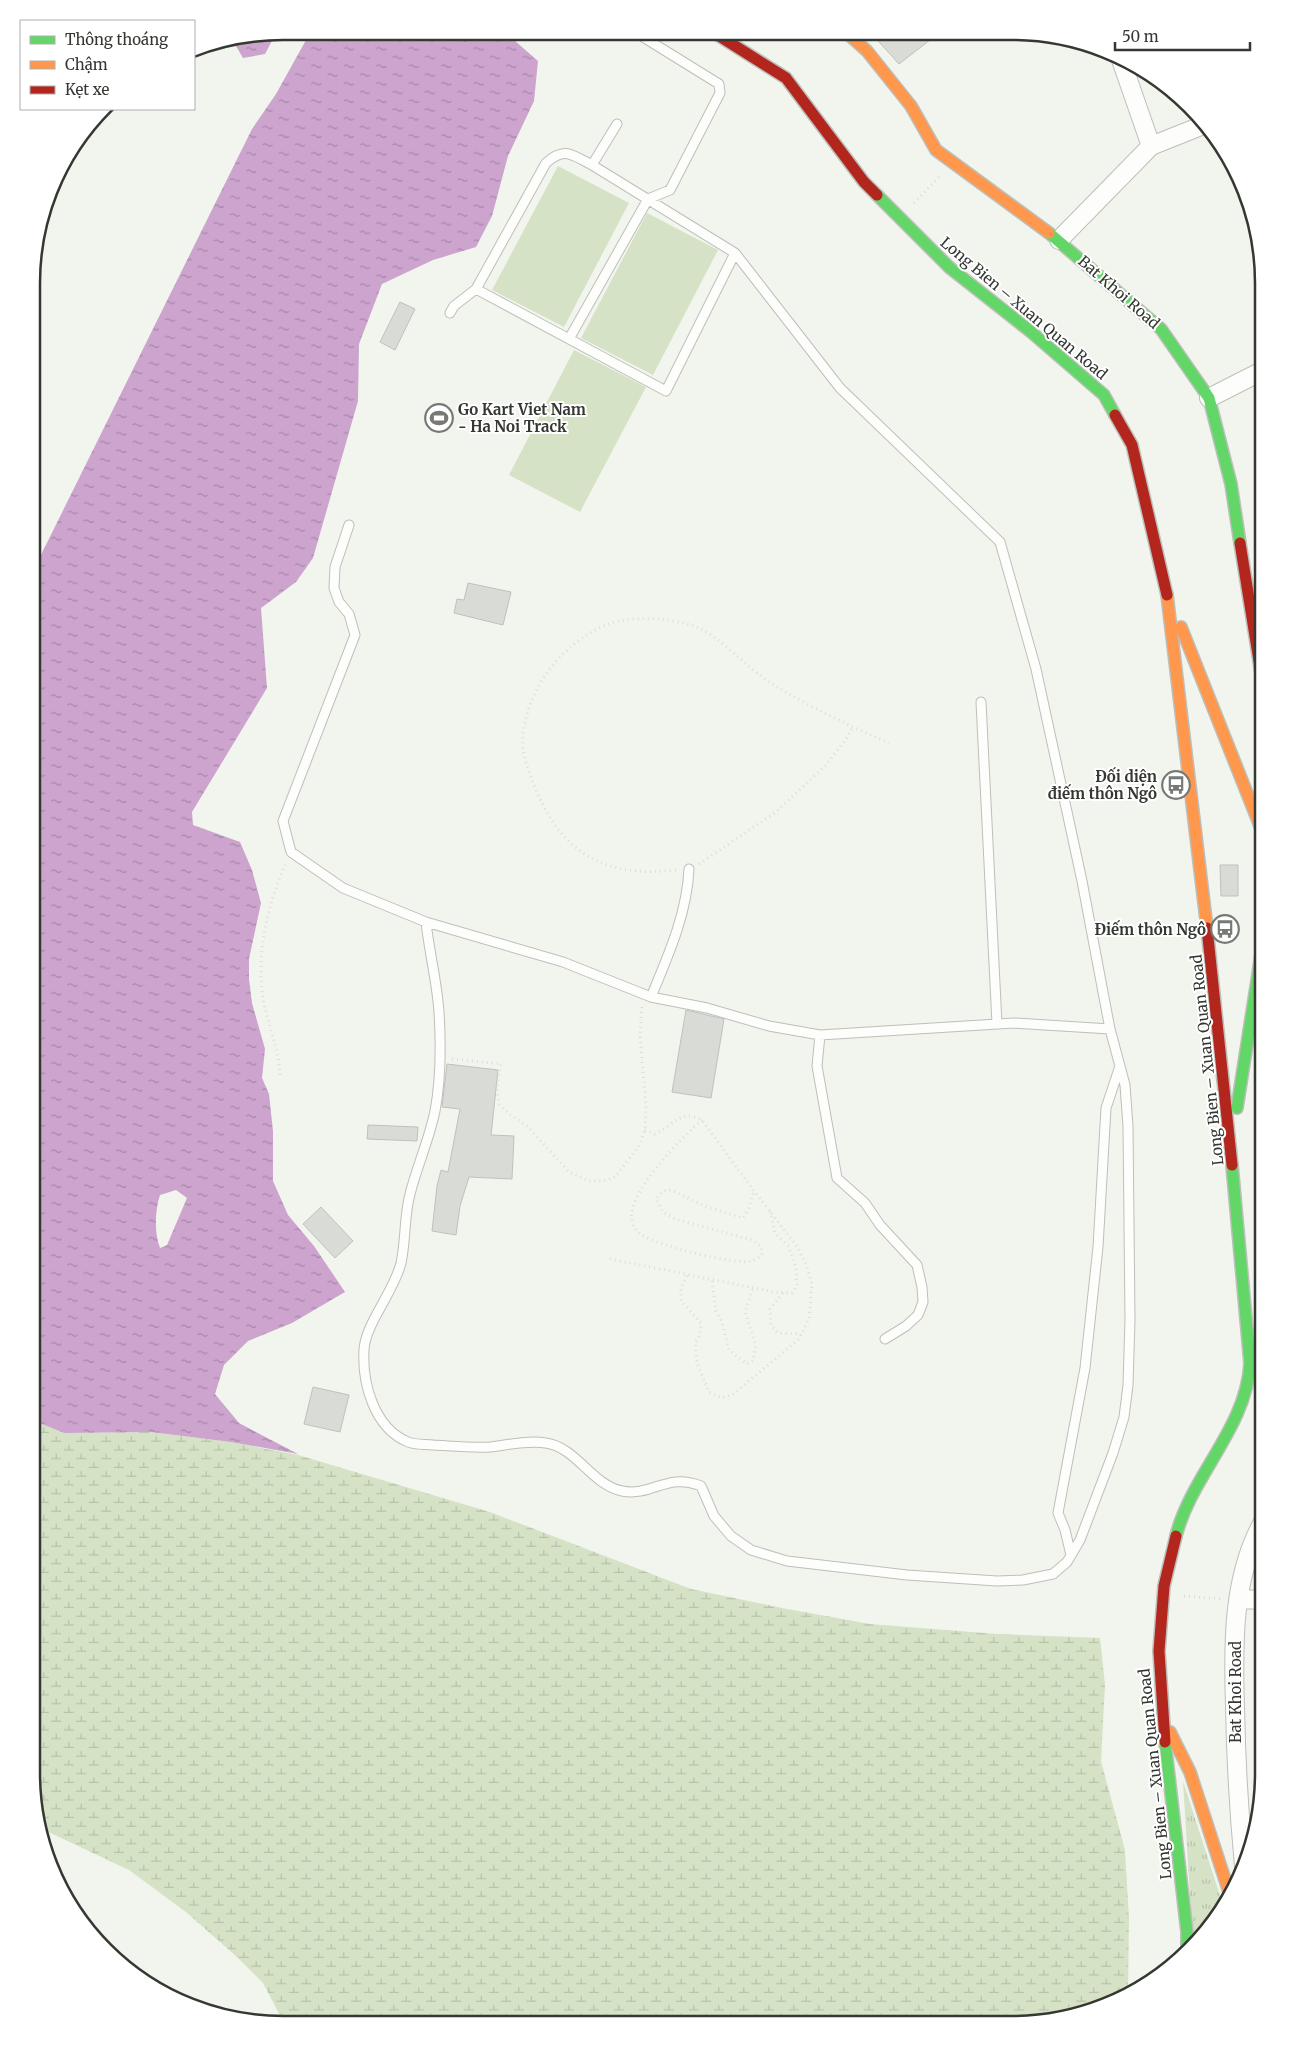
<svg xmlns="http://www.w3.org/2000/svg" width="1295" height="2056" font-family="Merriweather,serif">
<defs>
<pattern id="grass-tufts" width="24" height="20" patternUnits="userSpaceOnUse" patternTransform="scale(1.25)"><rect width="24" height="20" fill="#d5e2c5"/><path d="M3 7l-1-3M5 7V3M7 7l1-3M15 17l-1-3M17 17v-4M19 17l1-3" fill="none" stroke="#b7c3aa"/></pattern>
<pattern id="wetland-marsh" width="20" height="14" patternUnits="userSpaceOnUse" patternTransform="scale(1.25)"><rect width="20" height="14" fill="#d5e2c5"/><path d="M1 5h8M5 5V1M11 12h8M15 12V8" fill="none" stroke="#b7c3aa"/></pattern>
<pattern id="water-ripples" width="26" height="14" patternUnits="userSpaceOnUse" patternTransform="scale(1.25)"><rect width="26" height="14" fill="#cca4ce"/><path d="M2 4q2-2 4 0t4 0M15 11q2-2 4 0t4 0" fill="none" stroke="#a687a8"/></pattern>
</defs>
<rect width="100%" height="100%" fill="#f2f5ee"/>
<path fill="url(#grass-tufts)" d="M1183 1781 1224 1908 1193 1945Z"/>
<path fill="url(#wetland-marsh)" d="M32 1420 64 1433 151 1432 231 1442 298 1455 490 1512 691 1589 782 1608 870 1624 997 1634 1100 1638 1105 1685 1101 1761 1125 1850 1129 1918 1128 1994 1109 2005 1012 2025 284 2023 263 1983 238 1958 186 1912 129 1870 42 1829 31 1773Z"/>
<path fill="#d5e2c5" d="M558 166 629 203 564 327 492 290Z
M647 213 718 250 653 375 581 338Z
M574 350 646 387 580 512 509 475Z"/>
<path fill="url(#water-ripples)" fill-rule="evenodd" d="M311 31 505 32 538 61 534 101 508 156 492 216 476 247 433 260 382 284 359 344 358 401 313 558 296 582 261 608 267 688 192 812 193 825 240 842 252 870 261 903 249 959V979L252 1003 265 1049 262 1078 269 1094 273 1131V1181L288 1215 314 1246 345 1292 292 1323 248 1341 224 1365 215 1394 239 1423 298 1454 231 1442 151 1432 64 1433 32 1420 33 571 252 129 276 94ZM176 1190 187 1198 167 1245 160 1248C154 1233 155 1210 160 1195Z
M276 33 265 54 243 58 233 41Z"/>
<path fill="#d9dcd6" stroke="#bfc1bb" d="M871 33H939L899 64Z
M400 302 415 309 395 350 380 342Z
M468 583 511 592 503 625 454 613 457 599 464 600Z
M1220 865H1238V896H1221Z
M686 1010 724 1019 711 1098 672 1092Z
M447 1064 498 1070 491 1135 514 1136 512 1179 469 1177 460 1206 456 1235 432 1231 437 1186 441 1170 448 1172 460 1109 442 1107Z
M368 1125 418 1127 417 1141 367 1139Z
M321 1207 353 1241 335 1258 303 1224Z
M313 1387 349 1395 340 1432 304 1424Z"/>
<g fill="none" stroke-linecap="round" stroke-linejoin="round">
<defs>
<path id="lane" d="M592 165 617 124
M476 289 666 391 735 253
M569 339 648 199 670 190 720 93 719 84 635 32
M349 525 335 567 334 588 339 602 349 614 355 635 283 821 291 852 343 888 426 922 563 962 651 997 707 1008 769 1026 820 1035 1014 1023 1110 1029
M981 702 997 1024
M426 922C429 951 437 982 439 1012 441 1044 441 1079 435 1111 429 1140 417 1166 410 1194 404 1216 406 1240 401 1263 394 1292 365 1324 364 1350 362 1383 374 1428 408 1442 415 1445 426 1444 433 1445 452 1446 471 1448 490 1447 508 1445 527 1440 546 1443 576 1447 592 1485 622 1491 652 1497 667 1472 701 1486L714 1516 731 1536 751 1550 787 1561 907 1575 997 1581 1023 1580 1053 1574 1067 1562 1080 1540 1113 1453 1124 1417 1128 1385 1130 1320 1128 1126 1125 1085 1110 1029 1082 881 1036 669 1000 542 840 388 735 253 592 165C572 155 565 146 546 163L476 289 454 306 450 313
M651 997C668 956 687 914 689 869
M820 1035 817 1066 837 1178 865 1203 880 1225 917 1265 922 1287 923 1302 918 1315 906 1326 885 1339
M1071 1555 1065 1530 1058 1513 1085 1368 1098 1247 1106 1108 1120 1066"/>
<path id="street" d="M1120 57 1151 146
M1059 240 1151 146 1206 124
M1209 398 1264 370
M1239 1599 1263 1600
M1244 1866C1239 1813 1236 1761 1235 1707 1233 1646 1232 1577 1263 1522"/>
<path id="fast" d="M877 195 950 268 1030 331 1104 395 1115 415
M1049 233 1161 329 1209 398 1231 484 1240 543
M1237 1108 1264 936
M1176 1536C1191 1476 1247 1427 1250 1363L1232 1165
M1165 1742 1187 1932V1952"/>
<path id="slow" d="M847 33 867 51 911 106 936 150 1049 233
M1167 595 1207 928
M1181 627 1264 836
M1170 1732 1190 1772 1230 1895"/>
<path id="jam" d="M713 32 786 78 864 182 877 195
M1115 415 1132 445 1167 595
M1240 543 1264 692
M1207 928 1232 1165
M1165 1742 1159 1651 1164 1586 1176 1536"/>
</defs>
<use href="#lane" stroke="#bdbfba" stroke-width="11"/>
<use href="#street" stroke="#bdbfba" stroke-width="20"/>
<use href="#fast" stroke="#bdbfba" stroke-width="14"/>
<use href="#slow" stroke="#bdbfba" stroke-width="14"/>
<use href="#jam" stroke="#bdbfba" stroke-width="14"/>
<path stroke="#dcddda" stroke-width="3" stroke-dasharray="1 4" stroke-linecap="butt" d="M914 203 939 177
M699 864 776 812 825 766 847 738 853 726
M676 870C607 878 563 855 536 790 529 773 521 753 523 735 528 686 564 641 609 624 630 616 662 618 684 623 716 629 745 668 774 685 810 707 850 726 889 743
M452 1059 501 1064 497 1088 499 1104 509 1114 527 1126 569 1172 589 1181H603L615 1177 639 1146 645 1130 646 1106 640 1034 642 1006
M280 1075C279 1050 269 1027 264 1003 255 958 267 905 286 863
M702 1120C683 1136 626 1194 632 1220 633 1227 636 1231 642 1235 656 1245 737 1266 752 1261 755 1260 759 1257 762 1255L761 1246 752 1240 675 1219 663 1212 656 1199 663 1191 671 1190 707 1207 743 1218 748 1210 754 1191
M645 1130 655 1134C676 1124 680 1109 702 1120L748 1183 796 1245 806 1264 812 1284 809 1319 799 1339 732 1395 721 1398 709 1392 697 1363 695 1343 700 1335 701 1323 681 1301V1288L687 1275
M1254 1185 1263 1184
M610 1259 774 1292 792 1293 797 1286 796 1267 789 1247 775 1233 770 1210
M712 1281 716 1311 722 1322 729 1350 747 1364 753 1361 756 1346 745 1312 753 1288
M783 1293 770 1309 771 1325 778 1333 801 1334
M1184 1596 1222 1599"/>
<use href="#lane" stroke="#fdfefc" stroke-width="9"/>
<use href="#street" stroke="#fdfefc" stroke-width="18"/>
<use href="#fast" stroke="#63d668" stroke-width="11"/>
<use href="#slow" stroke="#ff974d" stroke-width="11"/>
<use href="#jam" stroke="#b3261e" stroke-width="11"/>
</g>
<defs>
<symbol id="stadium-ring" viewBox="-11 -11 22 22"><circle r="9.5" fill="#fff" stroke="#777a74" stroke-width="1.5"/><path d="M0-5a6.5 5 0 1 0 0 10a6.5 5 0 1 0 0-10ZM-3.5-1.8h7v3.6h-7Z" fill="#777a74"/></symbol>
<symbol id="bus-ring" viewBox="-11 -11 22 22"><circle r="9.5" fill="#fff" stroke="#777a74" stroke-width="1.5"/><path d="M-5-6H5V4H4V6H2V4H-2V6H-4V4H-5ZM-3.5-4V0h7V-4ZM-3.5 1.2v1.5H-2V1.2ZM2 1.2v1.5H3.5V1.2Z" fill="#777a74"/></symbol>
</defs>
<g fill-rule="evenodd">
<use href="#stadium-ring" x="423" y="402" width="32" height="32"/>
<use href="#bus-ring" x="1160" y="769" width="32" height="32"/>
<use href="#bus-ring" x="1209" y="913" width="32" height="32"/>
</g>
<g text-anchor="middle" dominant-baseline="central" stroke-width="4" stroke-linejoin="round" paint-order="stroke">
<g font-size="15" fill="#353832" stroke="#fff">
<text transform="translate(1119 292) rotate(41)">Bat Khoi Road</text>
<text transform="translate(1024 308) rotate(40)">Long Bien – Xuan Quan Road</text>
<text transform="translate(1207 1060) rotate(-96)">Long Bien – Xuan Quan Road</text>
<text transform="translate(1235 1692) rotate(-90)">Bat Khoi Road</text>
<text transform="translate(1155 1774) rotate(-96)">Long Bien – Xuan Quan Road</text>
</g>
<g font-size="15" font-weight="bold" fill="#353832" stroke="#fff" text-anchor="end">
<text x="458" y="409" text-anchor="start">Go Kart Viet Nam<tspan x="458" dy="17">- Ha Noi Track</tspan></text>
<text x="1157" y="776">Đối diện<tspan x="1157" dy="17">điếm thôn Ngô</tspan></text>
<text x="1206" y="929">Điếm thôn Ngô</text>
</g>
</g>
<path d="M0 0H1295V2056H0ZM283 40H1012A243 243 0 0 1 1255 283V1773A243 243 0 0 1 1012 2016H283A243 243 0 0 1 40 1773V283A243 243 0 0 1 283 40Z" fill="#fff" fill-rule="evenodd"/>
<path fill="none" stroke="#353832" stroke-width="2.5" d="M283 40H1012A243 243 0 0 1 1255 283V1773A243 243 0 0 1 1012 2016H283A243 243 0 0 1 40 1773V283A243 243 0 0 1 283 40Z"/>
<rect x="20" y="20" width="175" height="90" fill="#ffffff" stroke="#aeafad"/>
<rect x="30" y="36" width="25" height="8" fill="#63d668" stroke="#aeafad"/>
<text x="65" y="45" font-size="15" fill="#353832">Thông thoáng</text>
<rect x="30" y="61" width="25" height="8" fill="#ff974d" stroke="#aeafad"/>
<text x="65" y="70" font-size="15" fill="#353832">Chậm</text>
<rect x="30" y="86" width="25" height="8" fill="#b3261e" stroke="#aeafad"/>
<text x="65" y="95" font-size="15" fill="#353832">Kẹt xe</text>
<path d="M1115 42v8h135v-8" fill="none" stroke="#353832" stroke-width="2.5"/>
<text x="1122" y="42" font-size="15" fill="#353832" stroke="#ffffff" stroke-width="4" paint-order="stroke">50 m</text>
</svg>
